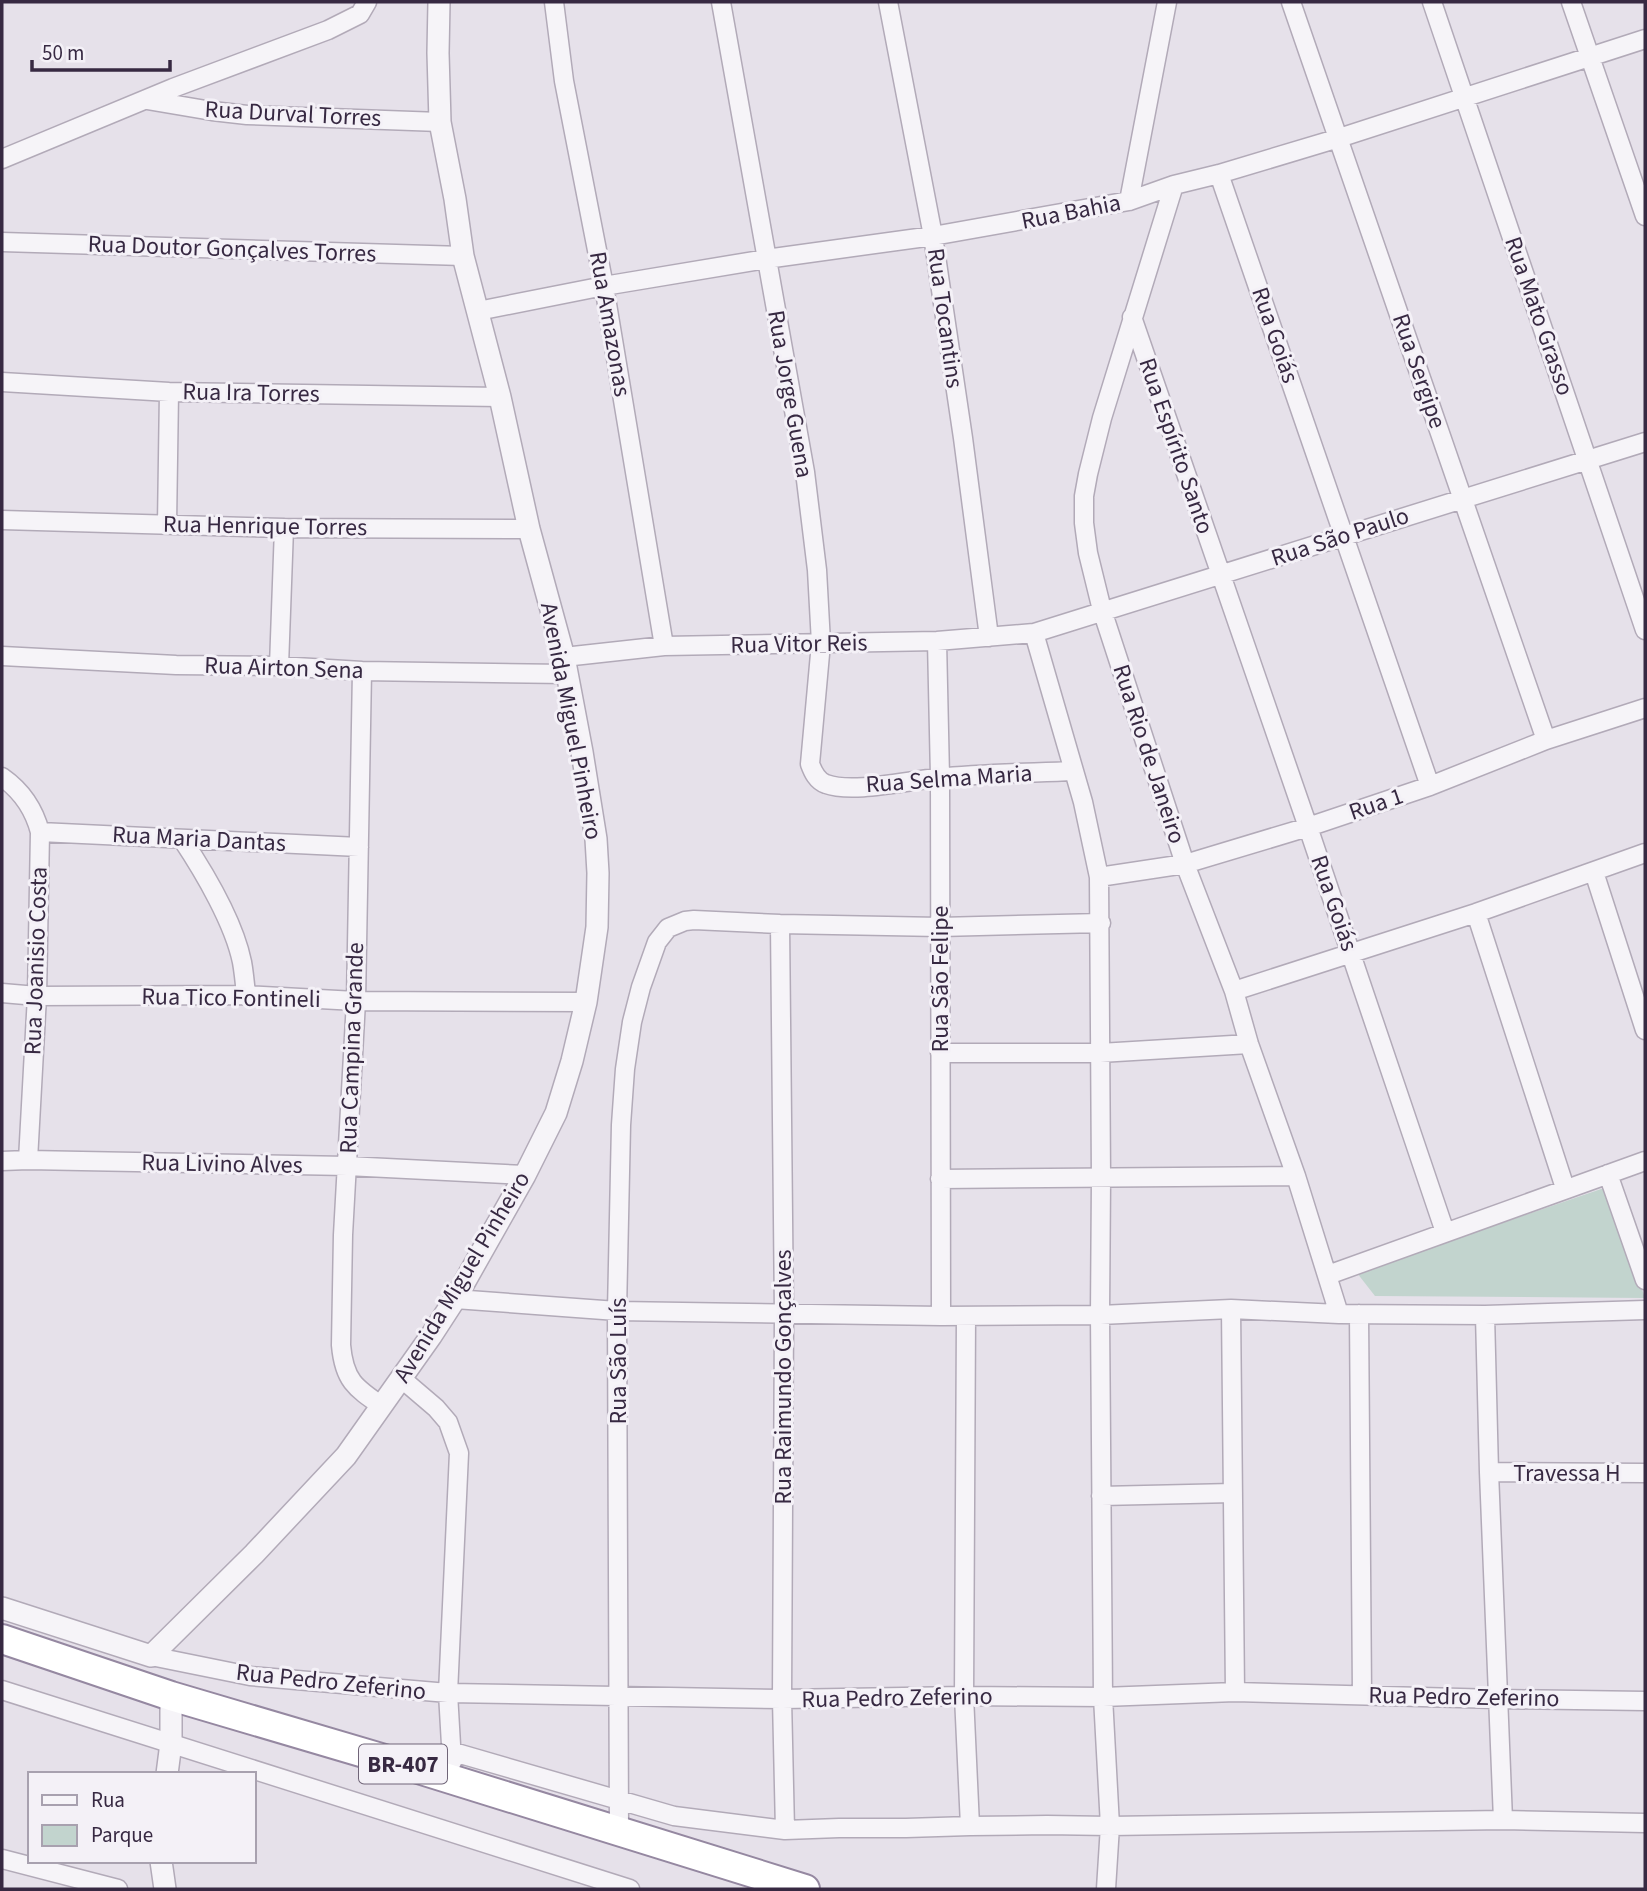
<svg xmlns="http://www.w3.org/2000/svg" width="1647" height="1891" font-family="'Source Sans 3',sans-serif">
<rect width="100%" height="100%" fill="#e6e1ea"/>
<path fill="#c2d4ce" d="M1607 1187 1645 1298 1375 1296 1357 1273Z"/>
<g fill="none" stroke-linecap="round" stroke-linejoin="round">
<defs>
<path id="minor" d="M554 2 564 81 604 286 664 646
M721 2 805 472 817 570 821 643 810 764C813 772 817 781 826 784 853 794 909 780 938 778 983 773 1028 773 1073 771
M888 2 933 236 963 438 989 637
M1291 2 1546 740
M1432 2 1645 630
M1571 2 1645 216
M147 100 212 111 247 115 440 122
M2 159 173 88 328 30 360 14 367 2
M1219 174 1430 786
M1174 185 1102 418 1088 474 1084 496V523L1088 553 1102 610 1185 864 1234 991 1249 1044 1296 1176 1339 1314
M1129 201 1167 2
M2 242 463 256
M478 311 604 286 766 259 933 236 1129 201 1174 185 1219 174 1339 138 1645 39
M1132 317 1308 827 1445 1232
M2 382 169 392 500 397
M2 520 284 528 529 529
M167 525 169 392
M1034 633 1083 802 1099 877 1101 1179 1100 1315 1103 1697 1110 1826 1106 1889
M937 641 940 777 941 1316
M2 656 176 665 279 666 362 671 567 674
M564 657 664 646 937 641 1034 633 1645 442
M279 666 284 528
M362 671 356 1001 343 1235 341 1345C344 1380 355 1388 382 1406
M2 777C22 791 34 809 40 832L37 996 28 1160
M40 832 359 847
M182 839C204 872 234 923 242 962 244 973 245 984 246 995
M1594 872 1645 1030
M1099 877 1185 864 1308 827 1430 786 1546 740 1645 708
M1476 913 1565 1188
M780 924 784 1315 782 1699 785 1830
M1234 991 1476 913 1645 853
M2 993 37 996 246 995 356 1001 586 1002
M940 1053H1100L1249 1044
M2 1161 28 1160 347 1166 525 1175
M1608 1174 1645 1280
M940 1179 1296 1176
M1328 1275 1645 1161
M455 1299 617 1311 941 1316 1100 1315 1231 1309 1339 1314 1485 1315 1645 1310
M1231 1309 1235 1692
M1359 1314 1362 1695
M1485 1315 1489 1472 1503 1820
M966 1316 964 1696 970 1826
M402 1379 436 1408 448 1422 459 1453 448 1693 452 1762
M1489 1472 1645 1473
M1101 1496 1233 1493
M151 1656 250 1676 448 1693 782 1699 964 1696 1103 1697 1235 1692 1498 1699 1645 1701
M2 1690 630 1889
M450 1751 674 1816 785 1830 839 1828H906L970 1826 1047 1825 1110 1826 1503 1820 1645 1823
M619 1831 617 1311 621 1125 625 1069 632 1022 641 987 657 942 668 928 685 921 694 920 780 924 940 927 1101 923
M2 1859 118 1889"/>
<path id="tertiary" d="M2 1608 151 1656 254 1554 346 1456 431 1336 455 1299 525 1175 556 1113 572 1061 586 1002 597 927 598 873 596 839 582 752 564 657 529 529 500 397 463 256 455 199 440 122 438 53 439 2
M167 1774 171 1743V1696
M161 1861 165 1889"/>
<path id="trunk" d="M2 1639 171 1696 415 1768 805 1889"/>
</defs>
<use href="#minor" stroke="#b2aab8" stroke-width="21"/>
<use href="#tertiary" stroke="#b2aab8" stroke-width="24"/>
<use href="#trunk" stroke="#9588a1" stroke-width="32"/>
<use href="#minor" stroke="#f6f4f8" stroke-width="18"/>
<use href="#tertiary" stroke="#f6f4f8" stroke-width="21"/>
<use href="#trunk" stroke="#fff" stroke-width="28"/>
</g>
<g text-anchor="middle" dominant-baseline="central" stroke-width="6" stroke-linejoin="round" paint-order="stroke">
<rect fill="#f4f1f7" stroke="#706578" stroke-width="2" x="359" y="1744.5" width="88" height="39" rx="5"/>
<g font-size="23" font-weight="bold" fill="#372942">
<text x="403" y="1764">BR-407</text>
</g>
<g font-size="24" fill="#372942" stroke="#f4f1f7">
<text transform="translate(293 114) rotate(3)">Rua Durval Torres</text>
<text transform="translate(1071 212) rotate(-11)">Rua Bahia</text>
<text transform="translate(232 249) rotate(2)">Rua Doutor Gonçalves Torres</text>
<text transform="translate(1539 316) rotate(71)">Rua Mato Grasso</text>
<text transform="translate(945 318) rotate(82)">Rua Tocantins</text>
<text transform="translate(610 324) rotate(80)">Rua Amazonas</text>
<text transform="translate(1275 335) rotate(71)">Rua Goiás</text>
<text transform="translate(1419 371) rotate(71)">Rua Sergipe</text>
<text transform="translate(251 393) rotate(1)">Rua Ira Torres</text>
<text transform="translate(790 394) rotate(80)">Rua Jorge Guena</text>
<text transform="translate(1176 446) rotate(71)">Rua Espírito Santo</text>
<text transform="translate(265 526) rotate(1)">Rua Henrique Torres</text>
<text transform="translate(1340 537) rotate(-18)">Rua São Paulo</text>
<text transform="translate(799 644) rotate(-1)">Rua Vitor Reis</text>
<text transform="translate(284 668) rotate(2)">Rua Airton Sena</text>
<text transform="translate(571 721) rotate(79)">Avenida Miguel Pinheiro</text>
<text transform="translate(1149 754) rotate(72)">Rua Rio de Janeiro</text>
<text transform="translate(949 779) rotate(-4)">Rua Selma Maria</text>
<text transform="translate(1376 804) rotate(-19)">Rua 1</text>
<text transform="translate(199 839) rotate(3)">Rua Maria Dantas</text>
<text transform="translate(1334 903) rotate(71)">Rua Goiás</text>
<text transform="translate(36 961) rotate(-88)">Rua Joanisio Costa</text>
<text transform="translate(940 979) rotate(-90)">Rua São Felipe</text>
<text transform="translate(231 998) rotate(1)">Rua Tico Fontineli</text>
<text transform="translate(352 1048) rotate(-88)">Rua Campina Grande</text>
<text transform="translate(222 1164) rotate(1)">Rua Livino Alves</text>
<text transform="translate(462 1277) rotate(-59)">Avenida Miguel Pinheiro</text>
<text transform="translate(618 1361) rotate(-90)">Rua São Luís</text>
<text transform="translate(783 1377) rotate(-90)">Rua Raimundo Gonçalves</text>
<text x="1567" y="1473">Travessa H</text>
<text transform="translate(331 1682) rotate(6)">Rua Pedro Zeferino</text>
<text transform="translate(1464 1697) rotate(1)">Rua Pedro Zeferino</text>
<text transform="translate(897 1698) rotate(-1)">Rua Pedro Zeferino</text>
</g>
</g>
<rect width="1647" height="1891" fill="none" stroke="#372942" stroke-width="7"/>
<rect x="28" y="1772" width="228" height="91" fill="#f4f1f7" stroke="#a8a1af" stroke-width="2"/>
<rect x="42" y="1795" width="35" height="10" fill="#f6f4f8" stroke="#a8a1af" stroke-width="2"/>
<text x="91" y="1807" font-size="21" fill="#372942">Rua</text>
<rect x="42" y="1825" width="35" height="21" fill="#c2d4ce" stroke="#a8a1af" stroke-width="2"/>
<text x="91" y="1842" font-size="21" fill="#372942">Parque</text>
<path d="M32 60v10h138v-10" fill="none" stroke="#372942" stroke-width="3.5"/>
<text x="42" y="60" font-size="21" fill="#372942" stroke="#f4f1f7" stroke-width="5" paint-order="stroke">50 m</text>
</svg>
